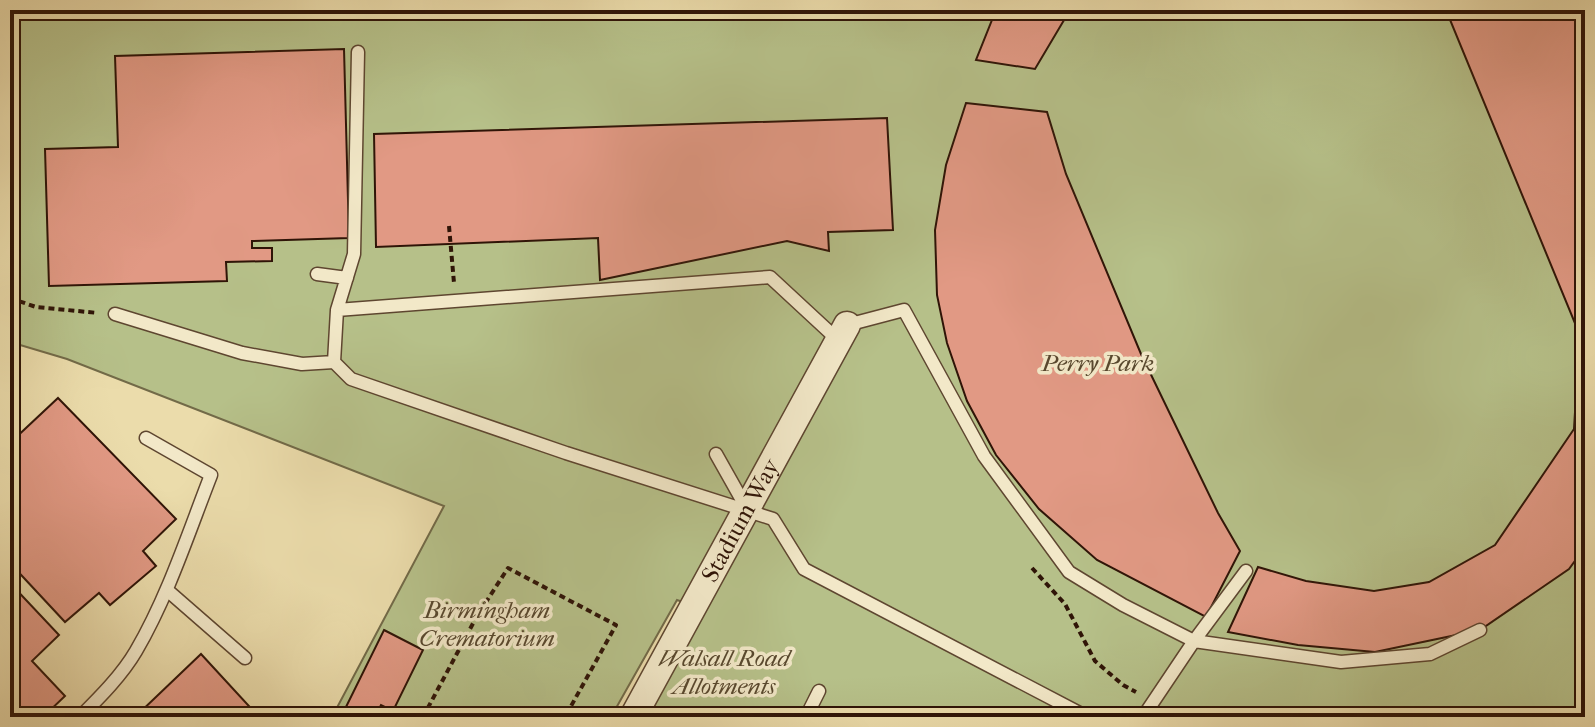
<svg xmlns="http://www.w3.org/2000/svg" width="1595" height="727" font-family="'IM FELL French Canon',serif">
<rect width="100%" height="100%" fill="#ebdcab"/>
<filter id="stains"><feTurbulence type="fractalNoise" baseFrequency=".0025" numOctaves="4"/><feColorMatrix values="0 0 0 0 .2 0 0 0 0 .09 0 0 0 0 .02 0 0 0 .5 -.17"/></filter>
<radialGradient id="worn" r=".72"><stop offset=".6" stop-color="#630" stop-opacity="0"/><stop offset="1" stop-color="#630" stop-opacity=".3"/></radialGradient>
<path fill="#b6c089" stroke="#726a48" stroke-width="2" d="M10 10H1585V717H647L704 609 677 600 611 717H332L444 506 67 359 10 342Z"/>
<path fill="#e19984" stroke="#2f1407" stroke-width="2" d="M996 10H1070L1035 69 976 60Z
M1446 10H1585V331L1579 333Z
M344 49 349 238 252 241V248H272V261L226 262 227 281 49 286 45 149 118 147 115 56Z
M966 103 1047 112 1066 174 1141 354 1218 513 1240 551 1206 617 1097 560 1039 509 996 455 967 401 947 343 937 295 935 230 946 165Z
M887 118 893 230 828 232 829 251 787 241 600 280 598 238 376 247 374 134Z
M1579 345H1585V547L1569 569 1480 630 1375 652 1298 645 1228 632 1258 567 1306 581 1374 591 1429 582 1495 545 1574 429Z
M58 398 176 519 143 551 156 566 110 605 99 593 65 622 10 563V443Z
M10 583 59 635 32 661 65 696 43 717H10Z
M384 630 423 650 393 711 381 705 375 717H341Z
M201 654 259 717H135Z"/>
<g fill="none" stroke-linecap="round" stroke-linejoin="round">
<defs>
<path id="lane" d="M317 274 347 278
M337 310 354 254 358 52
M115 314 242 353 302 364 334 362
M847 325 904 310 984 456 1069 572 1123 605 1194 641 1341 662 1430 654 1480 630
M838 340 770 277 337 310 334 362 351 379 566 453 773 519 804 569 1087 717
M716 454 747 509
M167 590 245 658
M80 717C100 697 122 675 136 651 168 596 188 534 211 475L146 438
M806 717 819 691
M1143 717 1194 641 1246 571"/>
<g id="street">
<path id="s1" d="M633 717 847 325"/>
</g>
</defs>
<use href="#lane" stroke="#5e4630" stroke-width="15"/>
<use href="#street" stroke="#5e4630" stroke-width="29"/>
<path stroke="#2f1407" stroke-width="4" stroke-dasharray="6 4" stroke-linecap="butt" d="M449 226 454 283
M10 298 36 307 98 313
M1032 568 1065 604 1095 661 1123 685 1136 692
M423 717 477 616 508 568 616 625 565 717"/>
<use href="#lane" stroke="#f2e8c8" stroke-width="12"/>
<use href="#street" stroke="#f2e8c8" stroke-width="26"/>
</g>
<g text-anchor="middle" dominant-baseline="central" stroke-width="7" stroke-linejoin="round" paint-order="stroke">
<g font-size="24" font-style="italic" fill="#58482e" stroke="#f2e8c8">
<text x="1098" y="363">Perry Park</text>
<text x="487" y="610">Birmingham<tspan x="487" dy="28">Crematorium</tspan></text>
<text x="724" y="658">Walsall Road<tspan x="724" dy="28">Allotments</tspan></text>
</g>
<g font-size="24" fill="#2f1407" stroke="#f2e8c8">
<text stroke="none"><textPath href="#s1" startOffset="224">Stadium Way</textPath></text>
</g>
</g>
<rect width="1595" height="727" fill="none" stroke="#ebdcab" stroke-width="40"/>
<rect x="12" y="12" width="1571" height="703" fill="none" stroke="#2f1407" stroke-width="4"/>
<rect x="20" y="20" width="1555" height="687" fill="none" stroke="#2f1407" stroke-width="2"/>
<rect width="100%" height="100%" filter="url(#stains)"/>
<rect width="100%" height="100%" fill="url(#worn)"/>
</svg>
